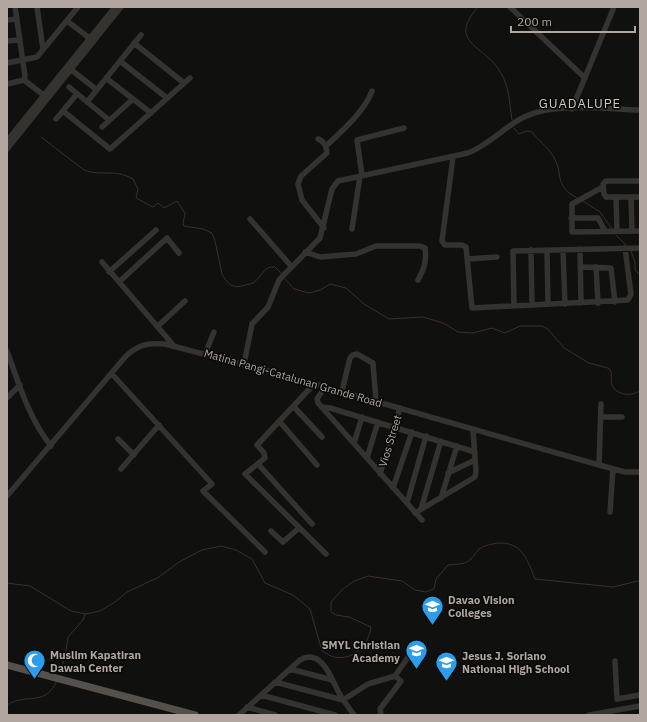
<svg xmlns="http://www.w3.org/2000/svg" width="647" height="722" font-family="'IBM Plex Sans',sans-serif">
<rect width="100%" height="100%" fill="#10100f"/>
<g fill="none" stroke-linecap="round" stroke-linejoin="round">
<path stroke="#3c2f2d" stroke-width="1" d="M478 7C447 42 483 45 499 70 510 86 509 103 512 120
M514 128 519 134 526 131 532 132C538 140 548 147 553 156 565 175 552 184 577 198
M41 137 84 170C103 177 113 168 133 179L138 189 136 198 153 207 158 203 164 208 177 201 185 213 183 224 184 226 203 229 212 233 215 241 222 274C231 291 238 287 253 283 261 278 264 265 275 267L281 273
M583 201 600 212 612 229
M616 235 626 245
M631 251 635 262V270L640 275
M285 279 294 289 309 293 320 290 330 284 346 288 364 304 389 319 423 317 443 323 458 332 473 333 492 328 505 333 520 326H542L548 329 564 348 589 363 608 368 611 371C612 376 610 383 613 387 619 396 632 396 640 391
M7 583 30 586 71 611 85 614 100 611 115 602 127 592 159 577 179 562 202 550 221 546 236 550 252 559 265 583 293 595 310 609 322 651C326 653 330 656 334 657 353 661 369 645 371 627L349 617 336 615 331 612V602L343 589 354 581 368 576 402 581 415 590 426 592 434 589 436 579 448 565C456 564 465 565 471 559 474 556 476 552 479 549 485 545 492 544 499 543 522 542 528 561 535 579L613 587 638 581 640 583
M60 672 65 657 68 637 83 620 85 614
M7 705C27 692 44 708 57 681"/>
<path stroke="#353330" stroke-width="5.5" d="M15 7 25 76 24 80
M37 7 43 49
M510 7 585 78
M7 20 17 19
M67 21 92 40
M7 41 20 40
M134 43 184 83
M120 61 167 98
M7 63 37 57 78 7
M69 68 97 90
M106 78 151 113
M24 80 46 97
M7 84 24 80
M69 87 109 120
M87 102 141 35
M572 109 614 7
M63 111 110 149 190 78
M56 119 77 94
M102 127 133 99
M318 139C323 140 327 147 327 153L301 176 298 184 302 200 324 228
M7 141 115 7
M326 146C341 132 365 111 372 91
M7 149 121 7
M453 157 442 241 445 245H462L466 247 472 308 628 300 631 294 625 248
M362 175 357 140 404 128
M640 181H606L603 184 604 194 606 197H640
M603 187 572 204V232L640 231
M616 197 617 231
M631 197 632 231
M571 218H598L605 231
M250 219 291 266
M352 229 360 176
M580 249 581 303
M531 250 532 304
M547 250 548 304
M563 250 565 304
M305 252 320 257 356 254 376 246H420L425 248C427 260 424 269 418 280
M468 259 497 257
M102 262 174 346
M580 267 611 268 615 302
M596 267 598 303
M109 272 156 230
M119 282 167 238 179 253
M514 305 513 251 640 248
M158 326 185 301
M7 351C19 384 29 419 51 446
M205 354 214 332
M244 364 252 324 268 307 279 280 320 238 332 189 338 181 468 153C489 145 504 127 524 117 556 102 605 109 640 110
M112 374 212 484 203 491 265 552
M314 384 257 445 264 453 265 458 245 474 326 554
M325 387 317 399 318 403 422 520
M342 391 350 358 353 355 357 354 373 363 376 401
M7 398 20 385
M294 407 322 437
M322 407 330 408 475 452
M601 417H622
M280 422 317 465
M118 439 134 455
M354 443 362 417
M367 458 378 422
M258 464 312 524
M599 465 601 404
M121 469 159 425
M448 473 475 460
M380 474 400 408
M393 488 412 432
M7 496 126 356C139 344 148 343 165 344L276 373 599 465 625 472H640
M441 498 457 446
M407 503 426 436
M421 509 441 441
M610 512 613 469
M415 513 475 477 476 471 473 430
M271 531 283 542 299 528
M615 661 617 699 640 695
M290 669 332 680
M275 682 343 700 368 684 395 676 411 653
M261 695 335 715
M247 707 275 715
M239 715 300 660C321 648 331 677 338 691 343 700 348 707 354 715
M381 715 380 709 401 681 395 676
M589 715 640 706"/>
<path stroke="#54504c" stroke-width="7" d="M7 665 195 715"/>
</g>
<defs>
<symbol id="university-pin" viewBox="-11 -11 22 30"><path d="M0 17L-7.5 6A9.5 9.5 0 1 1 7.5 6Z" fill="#2b9dec" stroke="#0b0b0a"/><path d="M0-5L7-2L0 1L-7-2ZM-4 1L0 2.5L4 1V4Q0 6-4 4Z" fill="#fff"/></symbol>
<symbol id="school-pin" viewBox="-11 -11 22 30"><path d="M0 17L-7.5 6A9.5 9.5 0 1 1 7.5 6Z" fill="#2b9dec" stroke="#0b0b0a"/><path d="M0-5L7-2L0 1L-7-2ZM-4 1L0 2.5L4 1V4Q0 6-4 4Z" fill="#fff"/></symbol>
<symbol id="mosque-pin" viewBox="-11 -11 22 30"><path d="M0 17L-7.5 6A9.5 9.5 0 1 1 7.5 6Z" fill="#2b9dec" stroke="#0b0b0a"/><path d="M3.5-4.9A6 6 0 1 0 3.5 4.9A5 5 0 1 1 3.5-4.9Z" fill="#fff"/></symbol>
</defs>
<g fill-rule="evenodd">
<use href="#university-pin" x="420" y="594" width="25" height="34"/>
<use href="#school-pin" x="404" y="638" width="25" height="34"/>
<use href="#mosque-pin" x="22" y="648" width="25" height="34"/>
<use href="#school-pin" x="434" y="650" width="25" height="34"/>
</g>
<g text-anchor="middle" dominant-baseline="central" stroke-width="3.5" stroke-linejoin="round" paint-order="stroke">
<g font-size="11" fill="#b1a7a0" stroke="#0b0b0a">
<text transform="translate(293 378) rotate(16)">Matina Pangi-Catalunan Grande Road</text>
<text transform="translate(390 441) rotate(-73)">Vios Street</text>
</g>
<g font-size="11" font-weight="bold" fill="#b1a7a0" stroke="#0b0b0a" text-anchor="start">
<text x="448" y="600">Davao Vision<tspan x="448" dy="13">Colleges</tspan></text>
<text x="400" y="645" text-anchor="end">SMYL Christian<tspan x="400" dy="13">Academy</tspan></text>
<text x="50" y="655">Muslim Kapatiran<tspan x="50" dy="13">Dawah Center</tspan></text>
<text x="462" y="656">Jesus J. Soriano<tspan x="462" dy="13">National High School</tspan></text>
</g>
<g font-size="13" letter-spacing="1" fill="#cdc7c1" stroke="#0b0b0a">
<text x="580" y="103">GUADALUPE</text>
</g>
</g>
<rect width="647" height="722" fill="none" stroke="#b1a7a0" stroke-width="16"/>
<path d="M511 26v6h124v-6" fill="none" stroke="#b1a7a0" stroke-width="2"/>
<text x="517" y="26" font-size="12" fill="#b1a7a0" stroke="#0b0b0a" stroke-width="3" paint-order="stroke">200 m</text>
</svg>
